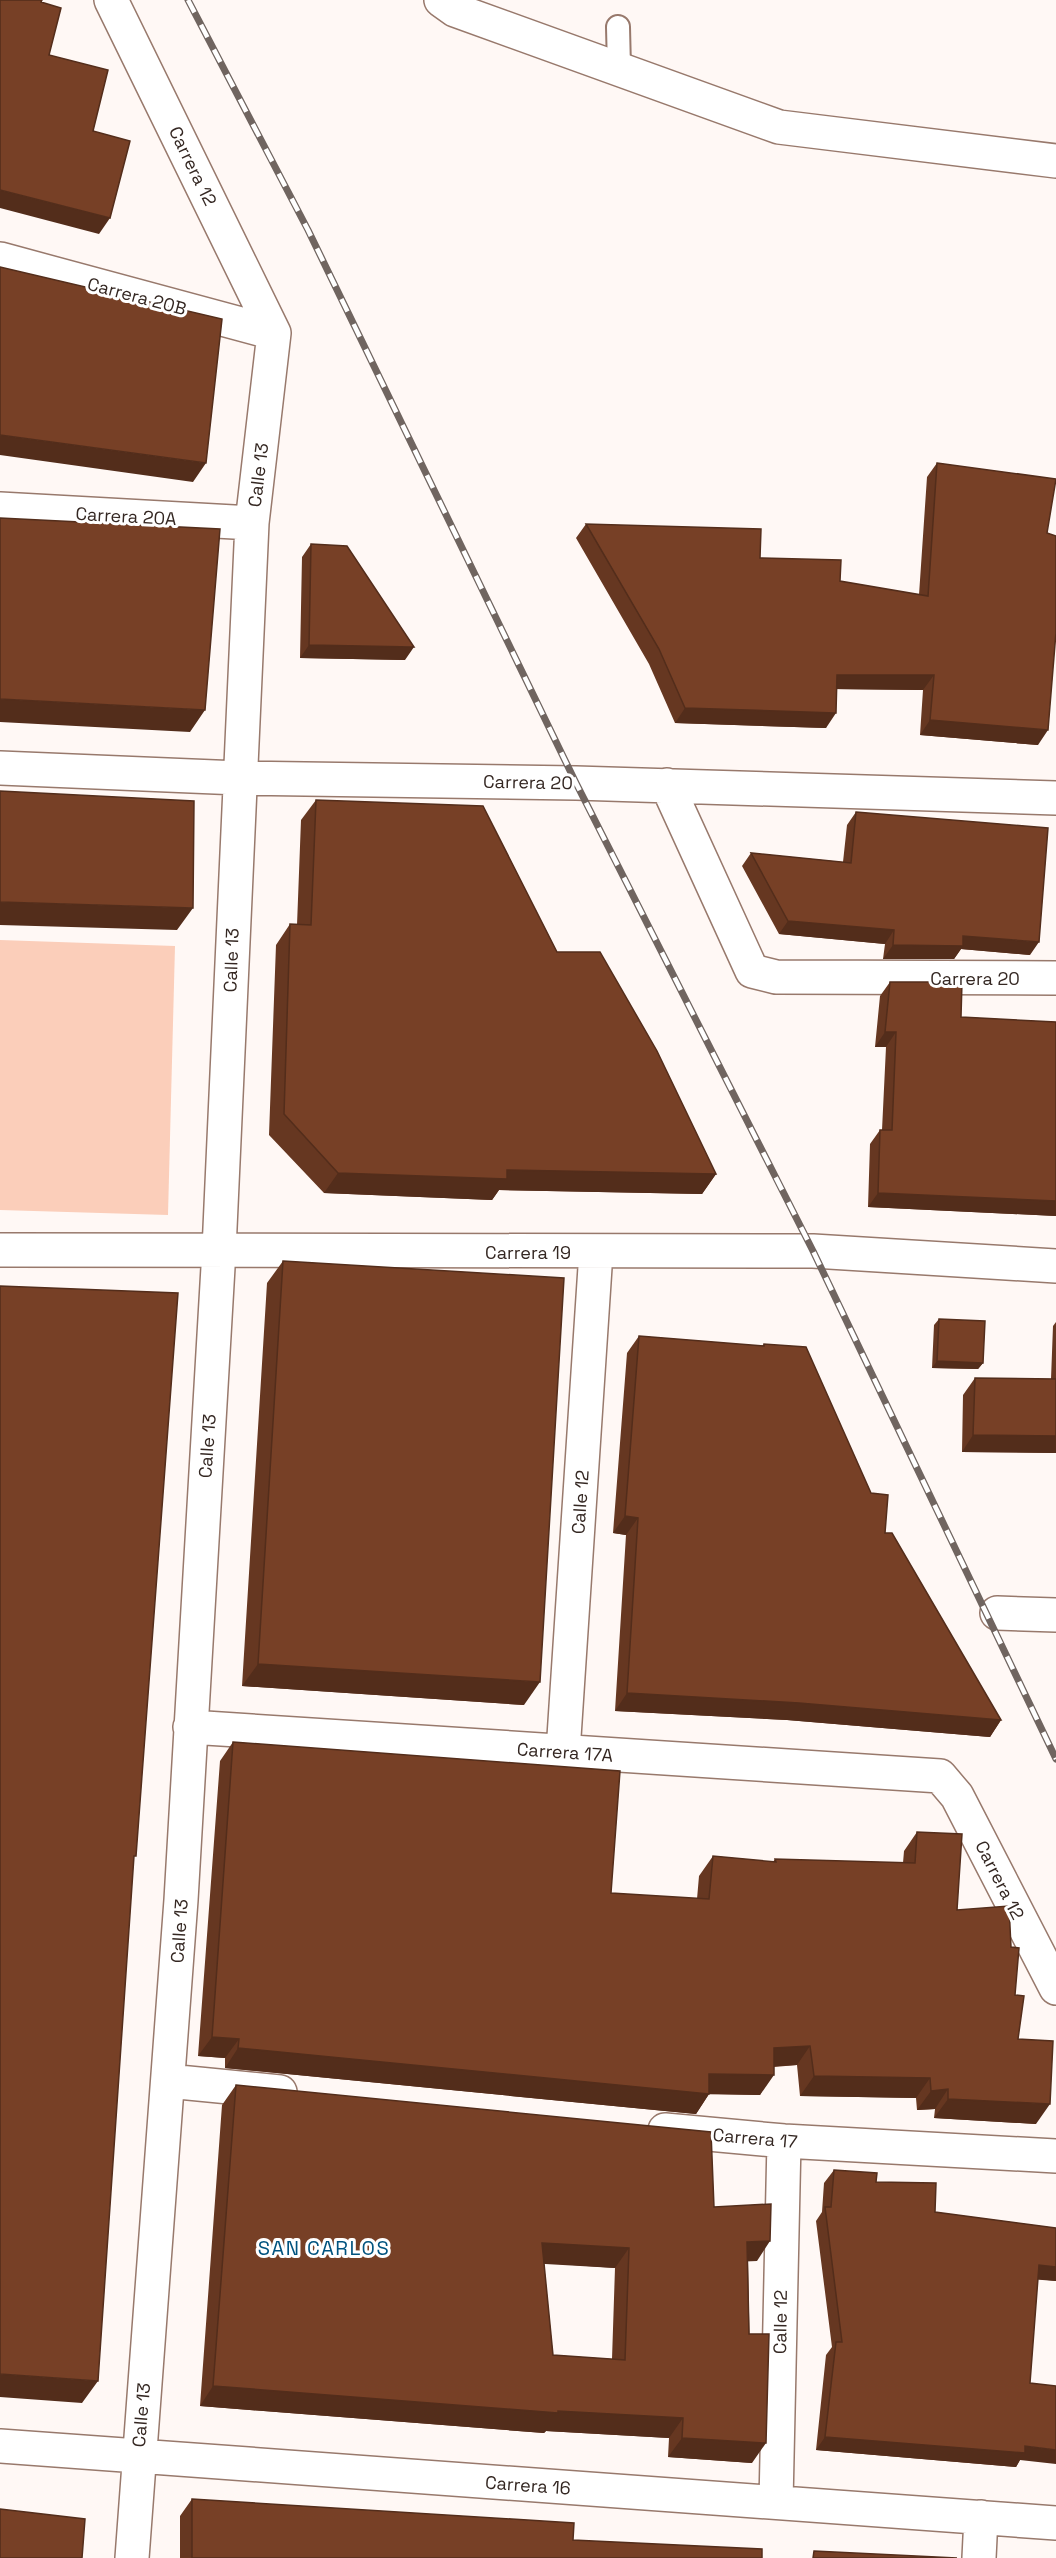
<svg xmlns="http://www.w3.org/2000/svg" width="1056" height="2558" font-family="'Space Grotesk',sans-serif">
<rect width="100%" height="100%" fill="#fff8f5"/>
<path fill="#fbceba" d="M0 940 175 946 168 1215 0 1210Z"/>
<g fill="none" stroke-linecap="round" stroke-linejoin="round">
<defs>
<path id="service" d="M618 27 619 68"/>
<path id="minor" d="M111 0 274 333
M441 0 455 10 779 127 1056 161
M0 259 274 333
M0 509 252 523
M0 768 239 778 576 783 1056 798
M667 785 752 971 776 977 1056 978
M0 1250 813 1251 1056 1266
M997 1613 1056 1615
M190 1727 940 1776 957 1796 1056 1988
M563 1752 596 1252
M168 2081 280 2092
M665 2130 784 2141 1056 2156
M0 2446 1056 2523
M776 2502 784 2141
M132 2558 181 1900 219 1250 252 523 274 333
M979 2558 981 2517"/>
</defs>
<use href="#service" stroke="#98796c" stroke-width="26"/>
<use href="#minor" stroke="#98796c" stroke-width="36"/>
<use href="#service" stroke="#fff" stroke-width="22"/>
<use href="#minor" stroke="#fff" stroke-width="33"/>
<defs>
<path id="rail" d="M188 0 308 230 576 783 813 1251 1056 1759"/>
</defs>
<use href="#rail" stroke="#706560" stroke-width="7"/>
<use href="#rail" stroke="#fff" stroke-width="4.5" stroke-dasharray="14" stroke-linecap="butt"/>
</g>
<path fill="#663721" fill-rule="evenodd" d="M937 463 1047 533 1038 745 920 735 923 690 836 689 826 728 675 723 649 664 576 538 586 524 760 558 840 581 919 595 927 477Z
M311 544 405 660 300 658 302 557Z
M316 800 557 952 716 1174 702 1194 499 1190 492 1200 324 1193 269 1135 276 945 290 924 297 925 301 820Z
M856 812 1030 955 961 949 954 959H883L885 944 779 934 742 866 751 853 843 862 847 825Z
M890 982 961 1017 1056 1022V1216L868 1207 870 1144 880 1130H882L886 1047H875L880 996Z
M283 1261 524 1705 242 1686 267 1283Z
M939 1319 983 1363 978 1369 932 1368 934 1325Z
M1056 1322V1453L962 1452 963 1395 975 1378 1051 1379 1053 1326Z
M639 1336 762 1346 764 1344 885 1533 1001 1720 990 1737 787 1720 615 1711 626 1535 613 1533 627 1353Z
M233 1742 611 1893 697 1899 699 1876 713 1856 773 1862 775 1859 903 1863 904 1851 917 1832 957 1910 1015 1995 1018 2039 1036 2124 934 2118 935 2109 917 2110 916 2098 800 2096 797 2065 774 2067 760 2095 709 2094 696 2114 225 2068V2058L198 2056 220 1761Z
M236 2085 714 2207 757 2261H748L752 2463 668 2457 669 2438 546 2431 544 2433 200 2406 222 2105ZM544 2263 615 2268 612 2359 553 2355Z
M834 2170 876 2182 935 2212 1056 2228V2281L1038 2279 1020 2460 1016 2467 816 2450 826 2355 832 2347 816 2221 822 2212 824 2183Z
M192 2499 573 2540 762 2558H180V2516Z"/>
<path fill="#532d1b" d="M0 190 110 218 99 234 0 208Z
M0 435 206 463 193 482 0 455Z
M309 645 414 647 405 660 300 658Z
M837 675H934L923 690 827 689Z
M0 699 205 710 190 732 0 722Z
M685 708 836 713 826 728 675 723Z
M930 720 1048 730 1038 745 920 735Z
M0 902 193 908 177 930 0 925Z
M788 921 894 930 885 944 779 934Z
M963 936 1039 942 1030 955 961 949 954 959H883L893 945Z
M885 1032H896L886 1047H875Z
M507 1170 716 1174 702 1194 499 1190 492 1200 324 1193 338 1173Z
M878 1193 1056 1201V1216L868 1207Z
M937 1361 983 1363 978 1369 932 1368Z
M973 1435 1056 1436V1453L962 1452Z
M625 1516 638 1518 626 1535 613 1533Z
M258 1664 540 1682 524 1705 242 1686Z
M627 1693 799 1703 1001 1720 990 1737 787 1720 615 1711Z
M212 2037 239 2039 225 2058 198 2056Z
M810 2046 797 2065 761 2067 774 2048Z
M238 2048 709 2074 774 2075 760 2095 705 2094H709L696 2114 225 2068Z
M814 2076 930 2078 916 2098 800 2096Z
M948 2089 935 2109 917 2110 931 2091Z
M948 2099 1050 2104 1036 2124 934 2118Z
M770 2241 757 2261 733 2262 747 2242Z
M542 2243 629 2248 615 2268 528 2263Z
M1039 2265 1056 2267V2281L1029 2279Z
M0 2374 98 2381 82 2403 0 2397Z
M213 2386 558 2411 683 2418 669 2438 546 2431 544 2433 200 2406Z
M825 2437 1025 2446 1056 2450V2464L1020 2460 1016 2467 816 2450Z
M682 2438 766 2443 752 2463 668 2457Z"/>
<path fill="#774026" stroke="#532d1b" stroke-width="1.5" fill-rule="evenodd" d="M0 0H42L41 2 61 8 49 55 108 70 93 131 130 141 110 218 0 190Z
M0 267 222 319 206 463 0 435Z
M937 463 1056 479 1047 533 1056 536V632L1048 730 930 720 934 675H837L836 713 685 708 659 649 586 524 761 529 760 558 841 560 840 581 928 596Z
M0 518 220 529 205 710 0 699Z
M311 544 347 546 414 647 309 645Z
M0 791 194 801 193 908 0 902Z
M316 800 483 806 557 952H600L657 1051 716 1174 507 1170V1179L338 1173 284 1114 290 924 311 925Z
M856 812 1048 828 1039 942 963 936V946L893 945 894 930 788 921 751 853 851 863Z
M890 982H962L961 1017 1056 1022V1201L878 1193 880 1130H892L896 1032H885Z
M283 1261 564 1278 540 1682 258 1664Z
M0 1286 178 1293 136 1856H134L98 2381 0 2374Z
M939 1319 985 1321 983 1363 937 1361Z
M639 1336 764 1346V1344L806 1347 871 1493 888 1495 885 1533H892L1001 1720 799 1703 627 1693 638 1518 625 1516Z
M975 1378 1056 1379V1436L973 1435Z
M233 1742 620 1771 611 1893 709 1899 713 1856 776 1862 775 1859 915 1863 917 1832 962 1834 957 1910 1009 1906 1011 1947 1019 1948 1015 1995 1024 1996 1018 2039 1053 2041 1050 2104 948 2099V2089L931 2091 930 2078 814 2076 810 2046 774 2048V2075L709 2074V2094L238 2048 239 2039 212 2037Z
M236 2085 711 2132 714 2207 771 2204 770 2241 747 2242 749 2334H769L766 2443 682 2438 683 2418 558 2411V2413L213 2386ZM542 2243 629 2248 625 2360 553 2355Z
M834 2170 877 2173 876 2182 936 2183 935 2212 1056 2228V2267L1039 2265 1030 2383 1056 2386V2450L1025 2446V2453L825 2437 836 2342H842L825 2207H831Z
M192 2499 574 2523 573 2540 762 2549V2558H192Z
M0 2509 85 2519 82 2558H0Z
M814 2551 957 2558H813Z"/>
<g text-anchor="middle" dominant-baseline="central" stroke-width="6" stroke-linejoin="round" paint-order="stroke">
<g font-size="18" fill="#342722" stroke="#fff">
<text transform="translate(193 166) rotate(64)">Carrera 12</text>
<text transform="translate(137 296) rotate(15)">Carrera 20B</text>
<text transform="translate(258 475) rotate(-83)">Calle 13</text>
<text transform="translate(126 516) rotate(3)">Carrera 20A</text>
<text transform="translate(528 782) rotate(1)">Carrera 20</text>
<text transform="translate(231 960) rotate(-88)">Calle 13</text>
<text x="975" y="978">Carrera 20</text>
<text x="528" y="1252">Carrera 19</text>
<text transform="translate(207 1446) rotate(-86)">Calle 13</text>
<text transform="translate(580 1502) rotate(-86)">Calle 12</text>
<text transform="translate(565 1752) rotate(4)">Carrera 17A</text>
<text transform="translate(1000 1880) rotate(63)">Carrera 12</text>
<text transform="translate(179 1931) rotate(-86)">Calle 13</text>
<text transform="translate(755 2138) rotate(5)">Carrera 17</text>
<text transform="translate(780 2322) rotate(-89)">Calle 12</text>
<text transform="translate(141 2415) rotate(-85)">Calle 13</text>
<text transform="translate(528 2485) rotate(4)">Carrera 16</text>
</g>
<g font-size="20" letter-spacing="1.5" fill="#00537f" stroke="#fff">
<text x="324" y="2248">SAN CARLOS</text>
</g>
</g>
</svg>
